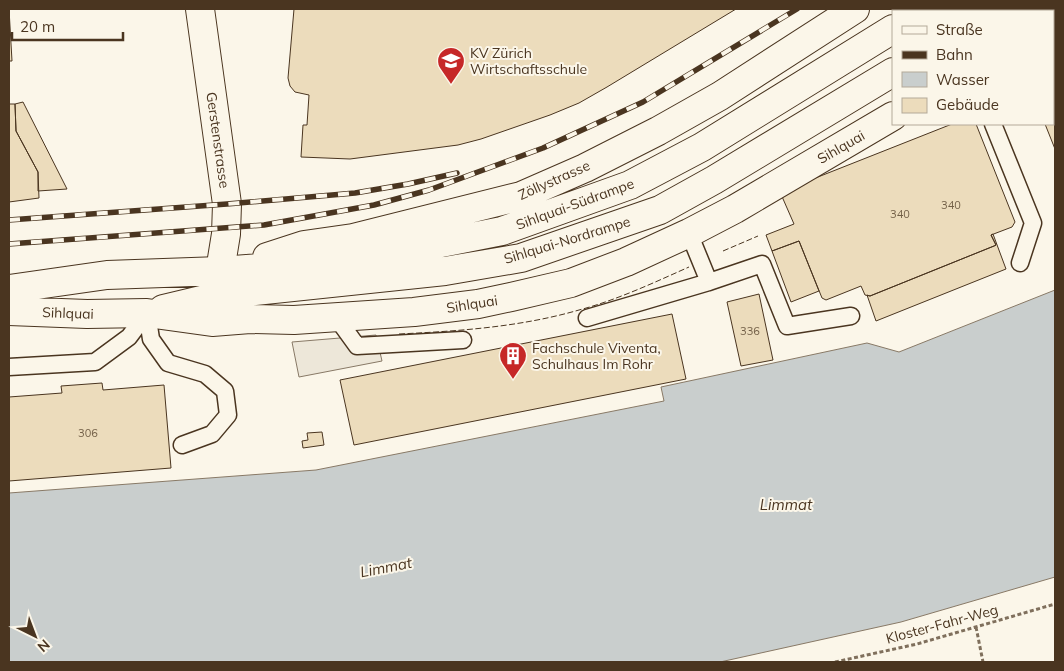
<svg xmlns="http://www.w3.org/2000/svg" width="1064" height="671" font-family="Mulish,sans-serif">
<rect width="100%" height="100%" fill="#fbf6e9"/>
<path fill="#ede7d9" stroke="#887966" d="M376 335 382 361 299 377 292 342Z"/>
<path fill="#c9cecd" stroke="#887966" d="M1055 290V577L901 622 720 662H9V493L316 470 664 401 661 387 867 343 899 352Z"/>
<path fill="#ecdcbc" stroke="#4a3520" d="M9 9 12 61H9Z
M294 9H736L607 87 579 103 550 115 481 139 458 145 350 159 301 157 303 125H307L309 95 295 92 290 86 288 78Z
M23 102 67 189 38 191V172L16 131 15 104Z
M9 104H15L16 131 38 172 39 198 9 202Z
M1055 106V149L1045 124H1053V107Z
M952 124H976L1015 222 1012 227 991 235 996 245 994 246 870 296 865 295 861 286 826 300 822 298 799 241 772 251 766 235 794 224 780 192Z
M993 234 1006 269 876 321 867 295 870 296 994 246 996 245 991 235Z
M799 241 819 291 791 302 772 251Z
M759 294 773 360 741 366 727 302Z
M672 314 686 379 354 445 340 380Z
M102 383 103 390 164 385 171 468 9 481V397L62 393 61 386Z
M322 432 324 445 303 448 302 441 308 440 307 433Z"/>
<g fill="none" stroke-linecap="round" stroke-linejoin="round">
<defs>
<path id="lane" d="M993 124 1033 223 1020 263
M709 282 762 264 787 326 851 316
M147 313 151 339 168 363 205 374 225 391 228 415 212 434 182 445
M336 317 357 346 463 340
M587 318 709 282 689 233
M9 367 95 362 129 337 147 313"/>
<path id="street" d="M200 9 227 204 226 234 220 271"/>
<path id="secondary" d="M919 11 923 9
M993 11 998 9
M1053 24 1055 23
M267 257 304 245 353 238 521 196 585 168 658 131 720 96 855 9
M9 289 107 275 220 271 336 262 396 252 502 231 630 185 702 147 893 29
M163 309 226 294 445 271 521 258 660 210 714 180 893 72
M9 311 87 314 147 313 212 322 250 319 294 320 414 312 478 304 511 297 571 283 626 262 689 233 735 209 893 116"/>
</defs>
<use href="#lane" stroke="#4a3520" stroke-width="19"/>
<use href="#street" stroke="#4a3520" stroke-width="30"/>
<use href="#secondary" stroke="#4a3520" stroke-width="30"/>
<path stroke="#7f6f5c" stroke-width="3" stroke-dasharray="4 2.5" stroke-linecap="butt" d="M1053 72 1055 71
M976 627 983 662
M835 662 917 644 1055 604"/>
<use href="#lane" stroke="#fbf6e9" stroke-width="16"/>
<use href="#street" stroke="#fbf6e9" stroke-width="28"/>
<use href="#secondary" stroke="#fbf6e9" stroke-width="28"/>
<defs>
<path id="rail" d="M9 220 227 204 355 193 408 184 457 173
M9 244 264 225 374 205 429 190 543 148 643 102 797 9"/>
</defs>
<use href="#rail" stroke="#4a3520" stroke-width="5.5"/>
<use href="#rail" stroke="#fbf6e9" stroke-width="4" stroke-dasharray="11" stroke-linecap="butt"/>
<path stroke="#4a3520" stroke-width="1" stroke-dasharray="6 2.5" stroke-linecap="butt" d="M723 251 758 236
M399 334C460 331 520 327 579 310 617 300 653 283 689 267"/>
</g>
<defs>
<symbol id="university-pin" viewBox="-11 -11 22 30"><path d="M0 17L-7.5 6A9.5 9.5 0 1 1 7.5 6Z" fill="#c62828" stroke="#fbf6e9"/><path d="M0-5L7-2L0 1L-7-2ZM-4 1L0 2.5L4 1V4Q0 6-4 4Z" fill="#fff"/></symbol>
<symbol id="building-pin" viewBox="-11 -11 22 30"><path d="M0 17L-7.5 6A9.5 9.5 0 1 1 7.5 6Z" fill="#c62828" stroke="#fbf6e9"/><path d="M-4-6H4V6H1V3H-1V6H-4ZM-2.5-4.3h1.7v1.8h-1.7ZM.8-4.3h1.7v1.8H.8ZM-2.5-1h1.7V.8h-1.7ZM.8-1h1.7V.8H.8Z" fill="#fff"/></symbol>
</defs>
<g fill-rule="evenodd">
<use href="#university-pin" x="435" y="45" width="32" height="43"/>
<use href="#building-pin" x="497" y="340" width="32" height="43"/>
</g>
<g text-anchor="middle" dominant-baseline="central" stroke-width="4" stroke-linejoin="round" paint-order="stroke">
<g font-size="11" fill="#725f47">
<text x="951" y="205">340</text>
<text x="900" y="214">340</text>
<text x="750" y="331">336</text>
<text x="88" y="433">306</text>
</g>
<g font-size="14" fill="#4a3520" stroke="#fbf6e9" text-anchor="start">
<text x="470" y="53">KV Zürich<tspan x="470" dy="16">Wirtschaftsschule</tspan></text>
<text x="532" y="348">Fachschule Viventa,<tspan x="532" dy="16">Schulhaus Im Rohr</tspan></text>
</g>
<g font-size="14" fill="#4a3520" stroke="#fbf6e9">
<text transform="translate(218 140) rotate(82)">Gerstenstrasse</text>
<text transform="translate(841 147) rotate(-30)">Sihlquai</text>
<text transform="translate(554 180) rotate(-24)">Zöllystrasse</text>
<text transform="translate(575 204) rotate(-20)">Sihlquai-Südrampe</text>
<text transform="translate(567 240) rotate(-17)">Sihlquai-Nordrampe</text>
<text transform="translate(472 304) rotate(-9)">Sihlquai</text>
<text transform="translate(68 313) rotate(2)">Sihlquai</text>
<text transform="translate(942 624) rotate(-15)">Kloster-Fahr-Weg</text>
</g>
<g font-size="15" font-style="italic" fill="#4a3520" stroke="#fbf6e9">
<text x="786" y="504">Limmat</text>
<text transform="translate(386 567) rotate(-11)">Limmat</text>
</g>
</g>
<rect width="1064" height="671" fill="none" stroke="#4a3520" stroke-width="20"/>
<rect x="892" y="10" width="162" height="115" fill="#fbf6e9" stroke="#b4a999"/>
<rect x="902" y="26" width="25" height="8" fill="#fbf6e9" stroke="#b4a999"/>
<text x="936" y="35" font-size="15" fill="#4a3520">Straße</text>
<rect x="902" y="51" width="25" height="8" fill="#4a3520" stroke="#b4a999"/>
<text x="936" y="60" font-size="15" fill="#4a3520">Bahn</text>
<rect x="902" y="72" width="25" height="15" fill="#c9cecd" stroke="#b4a999"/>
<text x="936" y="85" font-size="15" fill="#4a3520">Wasser</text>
<rect x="902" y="98" width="25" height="15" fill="#ecdcbc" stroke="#b4a999"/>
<text x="936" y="110" font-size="15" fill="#4a3520">Gebäude</text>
<g transform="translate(35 636) rotate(138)" stroke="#fbf6e9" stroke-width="4" paint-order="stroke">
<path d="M0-4L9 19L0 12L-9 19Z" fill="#4a3520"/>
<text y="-8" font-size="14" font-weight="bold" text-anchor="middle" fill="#4a3520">N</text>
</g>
<path d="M12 32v8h111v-8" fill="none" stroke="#4a3520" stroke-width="2.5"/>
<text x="20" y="32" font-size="15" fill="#4a3520" stroke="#fbf6e9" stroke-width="4" paint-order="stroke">20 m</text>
</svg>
